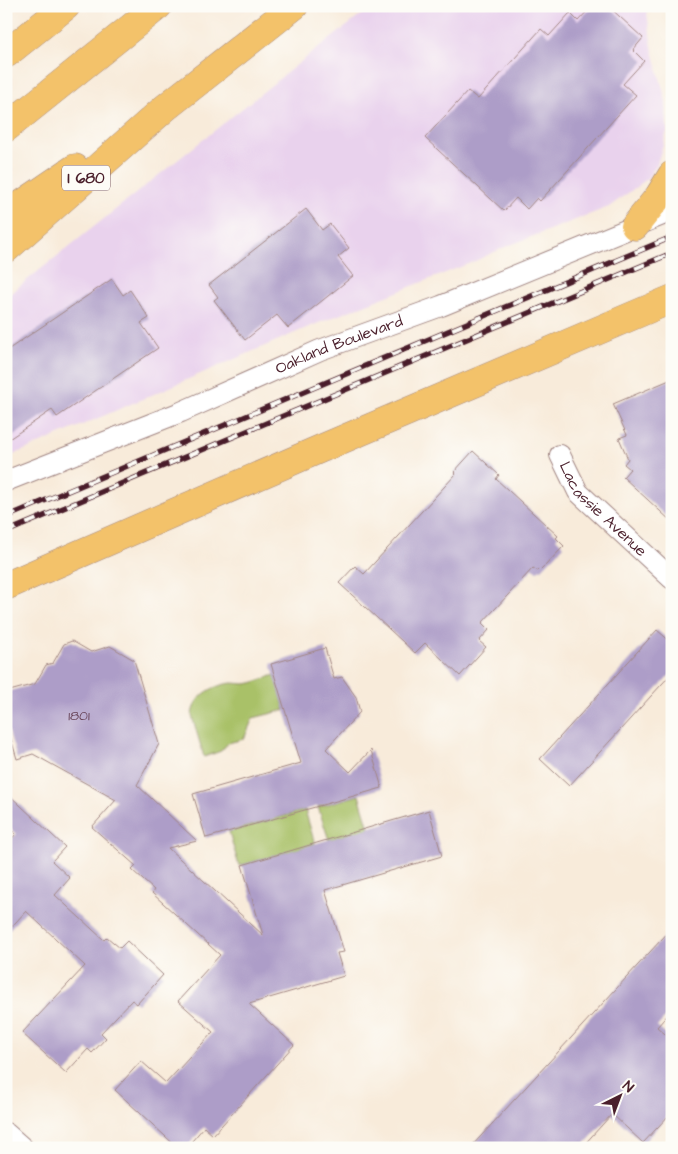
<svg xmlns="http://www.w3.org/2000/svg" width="678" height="1154" font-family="'Architects Daughter',sans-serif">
<rect width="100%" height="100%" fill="#fdfcf7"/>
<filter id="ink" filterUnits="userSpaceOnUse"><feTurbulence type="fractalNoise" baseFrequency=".02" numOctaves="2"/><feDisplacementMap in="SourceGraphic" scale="10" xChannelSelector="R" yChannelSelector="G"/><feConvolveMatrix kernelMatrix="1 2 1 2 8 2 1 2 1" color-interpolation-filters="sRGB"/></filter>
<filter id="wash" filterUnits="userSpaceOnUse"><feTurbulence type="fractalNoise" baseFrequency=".0096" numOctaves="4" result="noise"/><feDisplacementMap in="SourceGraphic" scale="20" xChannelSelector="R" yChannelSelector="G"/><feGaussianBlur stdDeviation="1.12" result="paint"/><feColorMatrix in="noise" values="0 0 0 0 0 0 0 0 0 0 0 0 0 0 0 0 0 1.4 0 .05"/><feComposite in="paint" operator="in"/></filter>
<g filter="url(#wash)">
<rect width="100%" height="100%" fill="#f8ebda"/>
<path fill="#e9d2ed" d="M373 6H646L652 46 666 102 667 131 657 164 647 179 609 207 505 247 473 262 311 326 6 458V297L294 67Z"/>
<path fill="#a9c167" stroke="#7a7049" d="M275 675 285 710 253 718 244 739 228 743 221 751 204 757 192 716C193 696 215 684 233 683 237 683 241 684 245 684 255 683 265 678 275 675Z
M359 795 369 828 329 840 318 807Z
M305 810 315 844 239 866 229 832Z"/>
<g id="blocks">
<path fill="#ad9dc8" d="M592 6H608L643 38 633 50 644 61 623 84 636 95 540 201 537 198 527 209 516 198 504 211 425 138 468 91 478 99 541 29 549 36 570 13 578 21Z
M306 209 322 230 330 224 349 248 338 257 353 276 288 328 277 315 245 340 214 300 218 297 209 285Z
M112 279 123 295 130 290 149 318 141 323 158 348 57 417 52 410 6 441V351Z
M672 379V522L623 477 630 469 624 464 628 459 619 438 627 435 613 404Z
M473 451 499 475 496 479 558 536 556 538 564 546 541 570 540 569 538 571 533 568 482 623 489 630 479 641 486 647 460 676 425 643 415 653 339 583 355 566 364 574 456 474 454 472Z
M657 630 672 643V673L569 786 540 759Z
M72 641 91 652 110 646 134 660 159 744 137 785 197 841 168 848 263 935 242 865 429 810 442 856 325 890 344 952 337 953 344 976 249 1004 294 1045 213 1135 204 1127 186 1148H178L115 1090 141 1061 166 1083 213 1032 178 1001 220 955 152 893 154 890 132 870 136 866 92 827 116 800 33 754 17 759 6 722V692L35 684 46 665 53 663 64 644Z
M325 648 334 679 342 677 356 697 360 712 326 749 350 772 371 750 382 788 206 838 193 794 301 763 271 664Z
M6 792 65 847 52 861 70 878 55 895 104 940 107 937 120 948 127 941 163 975 137 1004 132 1000 101 1033 106 1038 92 1053 88 1049 66 1073 22 1033 85 966 26 911 6 933V845L16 834 6 825Z
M672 928V1010L657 1027 672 1040V1112L643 1143 612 1114 581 1148H470Z"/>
</g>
</g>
<g filter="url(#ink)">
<use href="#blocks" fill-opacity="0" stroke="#a18582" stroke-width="1"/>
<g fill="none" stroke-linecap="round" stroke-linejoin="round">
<defs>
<g id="street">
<path id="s1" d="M560 455 578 492 672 579"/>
<path id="s2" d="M6 481 181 412 320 350 441 306 672 211"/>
<path d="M6 1133 23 1148"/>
</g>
<path id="highway" d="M6 54 66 6
M6 128 158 6
M6 215 75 168
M635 226 659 196 672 175
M6 249 165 108 294 6
M6 586 320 449 672 299"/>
</defs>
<use href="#street" stroke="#a18582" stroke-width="22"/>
<use href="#highway" stroke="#a18582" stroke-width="29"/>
<use href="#street" stroke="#fff" stroke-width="20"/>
<use href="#highway" stroke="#f3c26a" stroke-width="28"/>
<defs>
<path id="rail" d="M6 517 672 237
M6 532 672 253"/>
</defs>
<use href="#rail" stroke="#4a1f2b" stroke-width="5.5"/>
<use href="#rail" stroke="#fdfcf7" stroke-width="4" stroke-dasharray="11" stroke-linecap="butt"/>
</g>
</g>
<g text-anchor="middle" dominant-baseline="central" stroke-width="5" stroke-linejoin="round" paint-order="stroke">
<g font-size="14" fill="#633e52">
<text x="79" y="716">1801</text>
</g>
<rect fill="#fdfcf7" stroke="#806168" stroke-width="1" x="62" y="165.5" width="48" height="25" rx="4"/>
<g font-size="15" font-weight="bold" fill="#4a1f2b">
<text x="86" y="178">I 680</text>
</g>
<g font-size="16" fill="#4a1f2b" stroke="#fdfcf7">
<text stroke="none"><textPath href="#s2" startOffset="360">Oakland Boulevard</textPath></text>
<text stroke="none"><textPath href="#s1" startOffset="70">Lacassie Avenue</textPath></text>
</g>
</g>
<rect width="678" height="1154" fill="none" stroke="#fdfcf7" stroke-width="25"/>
<g transform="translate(620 1096) rotate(42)" stroke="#fdfcf7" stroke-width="4" paint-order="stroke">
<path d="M0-4L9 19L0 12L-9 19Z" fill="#4a1f2b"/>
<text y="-8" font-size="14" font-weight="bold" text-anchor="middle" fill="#4a1f2b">N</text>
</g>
</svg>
